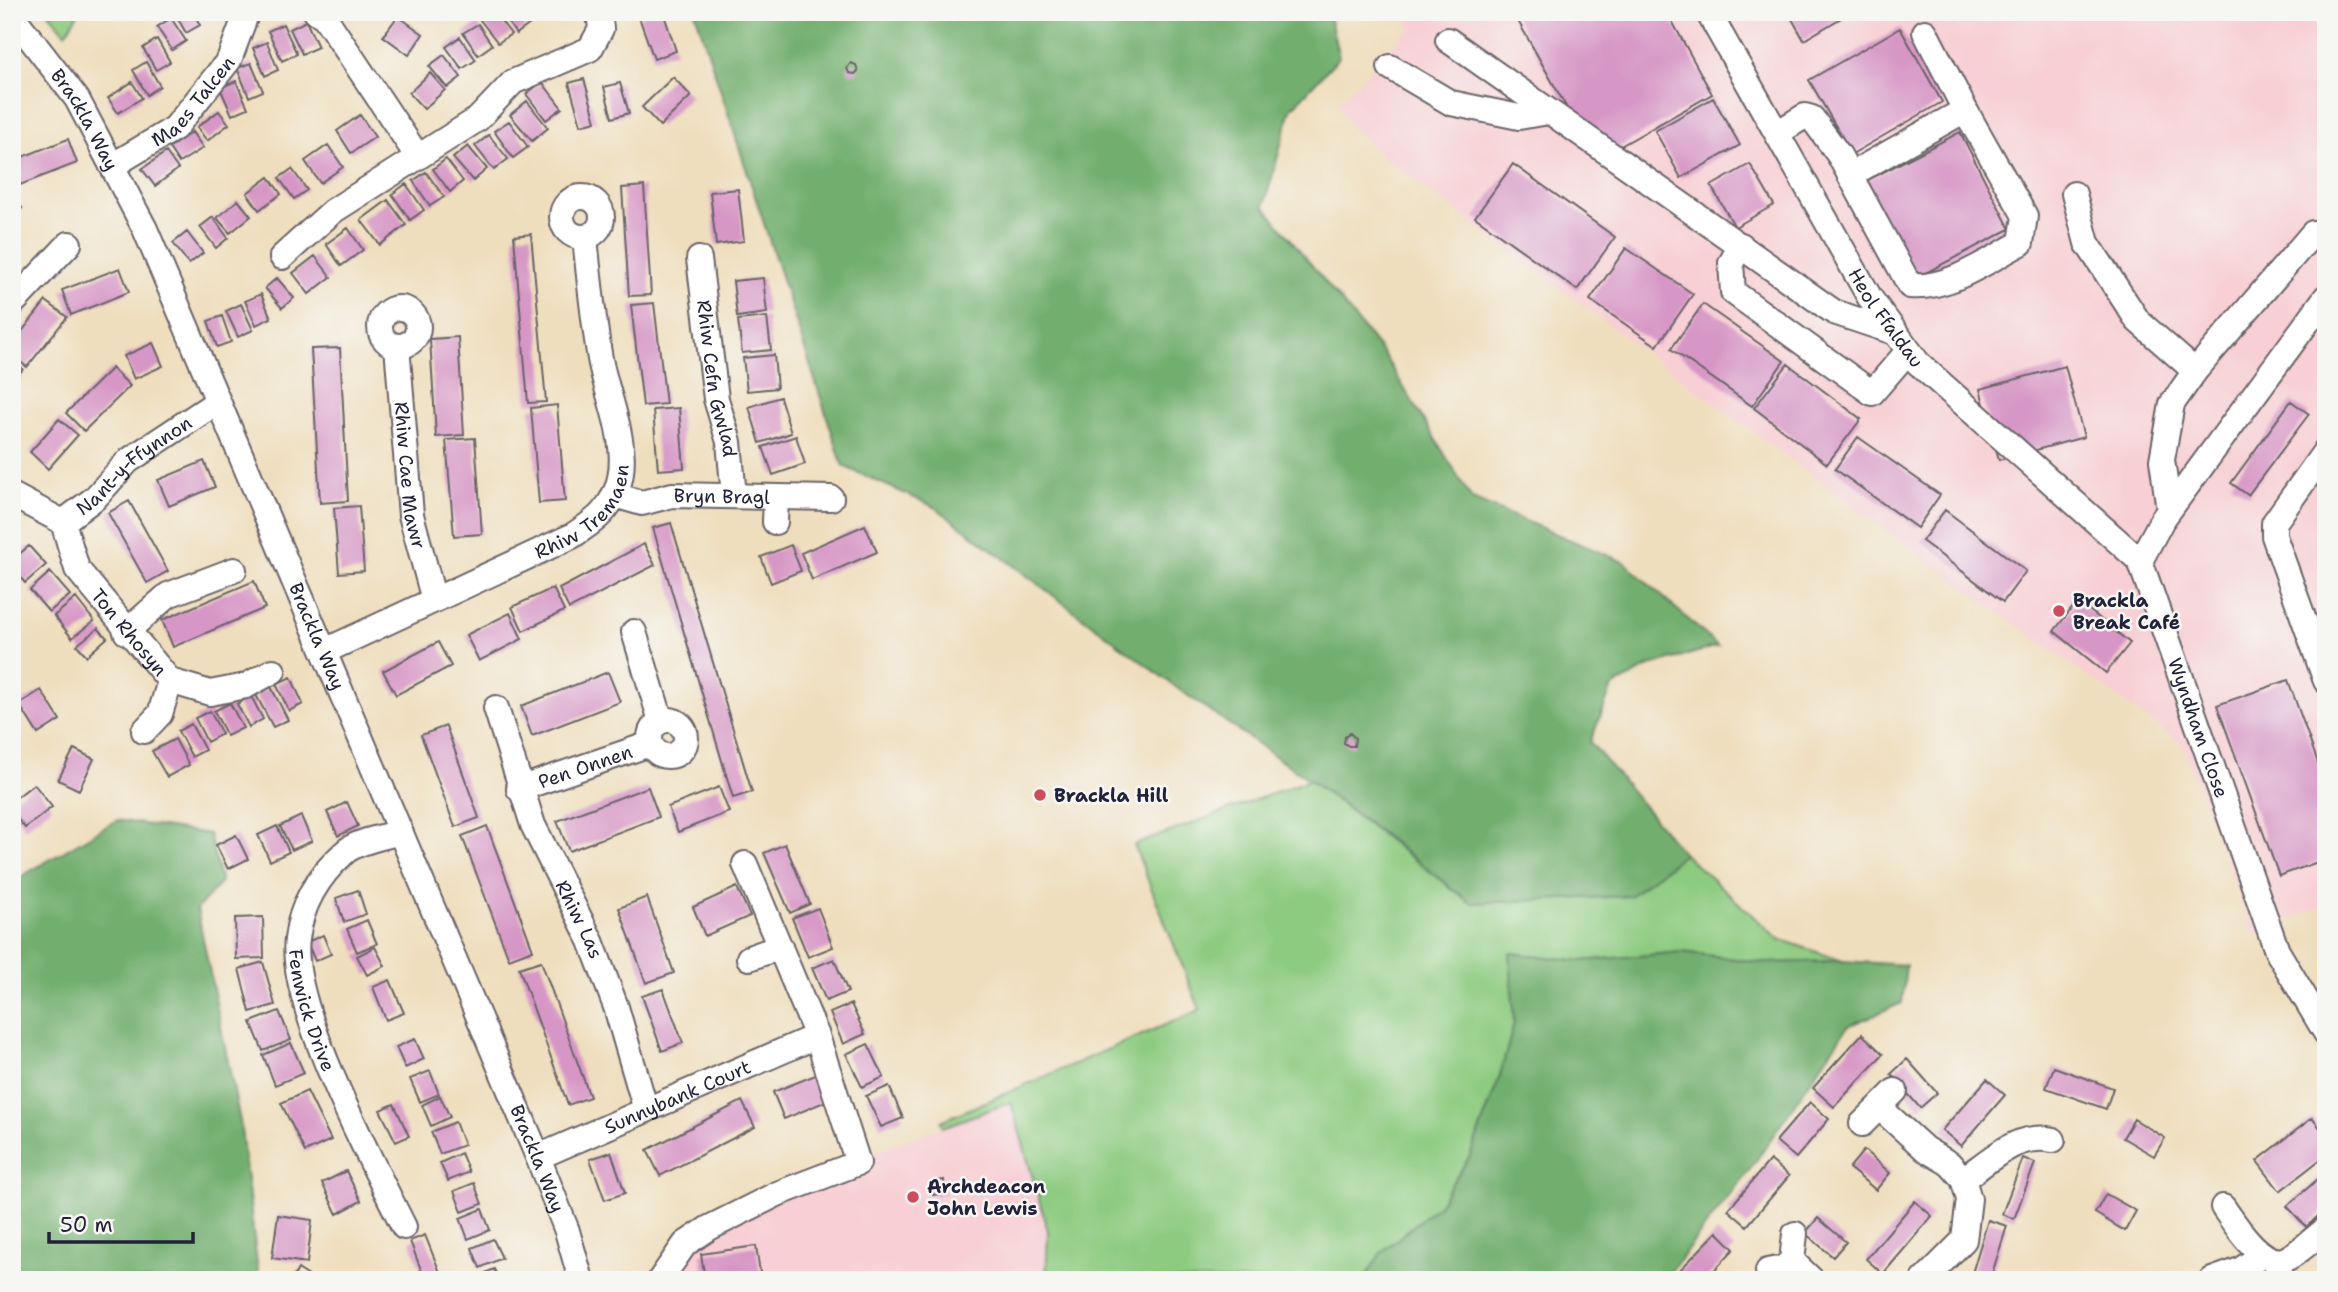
<svg xmlns="http://www.w3.org/2000/svg" width="2338" height="1292" font-family="'Shantell Sans',sans-serif">
<rect width="100%" height="100%" fill="#f6f6f2"/>
<filter id="ink" filterUnits="userSpaceOnUse"><feTurbulence type="fractalNoise" baseFrequency=".0143" numOctaves="2"/><feDisplacementMap in="SourceGraphic" scale="14" xChannelSelector="R" yChannelSelector="G"/><feConvolveMatrix kernelMatrix="1 2 1 2 8 2 1 2 1" color-interpolation-filters="sRGB"/></filter>
<filter id="wash" filterUnits="userSpaceOnUse"><feTurbulence type="fractalNoise" baseFrequency=".00686" numOctaves="4" result="noise"/><feDisplacementMap in="SourceGraphic" scale="28" xChannelSelector="R" yChannelSelector="G"/><feGaussianBlur stdDeviation="1.57" result="paint"/><feColorMatrix in="noise" values="0 0 0 0 0 0 0 0 0 0 0 0 0 0 0 0 0 1.4 0 .05"/><feComposite in="paint" operator="in"/></filter>
<g filter="url(#wash)">
<rect width="100%" height="100%" fill="#efdebd"/>
<path fill="#f7cfd4" d="M1401 12H2326V905L2253 934 2182 744 1912 550 1383 157 1348 124 1338 103 1410 27Z
M1011 1101 1048 1231 1046 1280H657L691 1243 885 1148Z"/>
<path fill="#8dcb80" stroke="#58765e" stroke-width="2" d="M48 12H79L66 33Z
M1309 780 1471 903 1630 896 1684 854 1779 939 1843 961 1766 963 1682 952 1582 961 1511 953 1515 1023 1499 1079 1470 1156 1438 1205 1381 1253 1364 1280H1046L1048 1231 1011 1102 943 1127 941 1121 1200 1010 1134 845Z"/>
<path fill="#72af6e" stroke="#4a6854" stroke-width="2" d="M695 12H1328L1339 57 1291 109 1264 206 1382 352 1472 499 1624 562 1718 646 1650 666 1612 687 1590 742 1684 854 1630 896 1471 903 1337 799 1177 688 935 507 843 466Z
M117 820 209 834 221 882 197 909 240 1121 259 1280H12V882Z
M1682 952 1766 963 1843 961 1906 965 1902 1003 1848 1026 1751 1168 1664 1280H1364L1381 1253 1438 1205 1470 1156 1499 1079 1514 1023 1510 953 1582 961Z"/>
<g id="blocks">
<path fill="#d797c6" d="M174 12H193L200 25 186 33Z
M490 12H494L511 34 498 43 480 20Z
M501 12H522L530 24 516 34Z
M653 12H663L676 51 654 59 639 17Z
M1513 12H1667L1712 94 1596 160Z
M1788 12H1851L1804 40Z
M398 16 423 34 409 55 383 36Z
M171 18 186 41 172 50 157 27Z
M306 21 318 47 302 54 290 29Z
M283 24 297 54 282 61 268 31Z
M478 24 492 45 478 55 463 33Z
M1900 28 1942 102 1852 154 1809 80Z
M460 37 476 60 462 69 446 47Z
M157 39 170 62 156 70 143 48Z
M267 42 278 70 265 76 253 48Z
M444 55 461 77 447 88 429 66Z
M146 62 160 86 147 95 133 70Z
M251 63 263 91 249 97 237 68Z
M851 63 856 65 858 71 855 74 849 73 847 68Z
M430 73 445 90 424 109 409 93Z
M673 77 691 96 660 126 642 107Z
M584 79 596 121 581 125 569 83Z
M236 81 248 108 232 115 220 88Z
M132 82 142 98 118 113 108 98Z
M542 82 562 108 546 120 526 94Z
M620 83 629 113 612 118 604 87Z
M1713 98 1740 145 1681 178 1655 131Z
M527 101 548 128 532 141 510 115Z
M219 111 229 124 207 141 197 127Z
M360 115 375 137 351 153 337 131Z
M509 121 528 147 513 158 494 131Z
M192 132 203 148 179 163 169 148Z
M1960 132 2010 229 1914 279 1864 182Z
M489 135 508 159 494 170 475 146Z
M68 139 77 163 20 185 12 161Z
M328 145 343 167 320 183 305 161Z
M468 146 487 169 473 181 453 158Z
M166 152 178 169 155 186 142 169Z
M446 159 463 181 450 192 433 169Z
M1513 164 1615 237 1577 290 1475 217Z
M1750 164 1774 205 1735 227 1711 186Z
M292 169 307 190 294 199 279 178Z
M426 172 444 197 430 206 413 181Z
M269 177 281 194 259 210 247 193Z
M406 184 424 210 410 220 392 194Z
M644 186 651 295 629 296 622 188Z
M738 189 744 241 716 245 710 192Z
M12 198 22 208 12 218Z
M238 200 251 216 230 233 217 218Z
M388 200 406 225 380 245 361 220Z
M213 217 228 238 216 248 200 227Z
M348 228 363 250 341 266 326 244Z
M187 232 203 253 189 264 173 243Z
M531 234 546 402 528 403 514 236Z
M1626 248 1693 294 1657 346 1590 300Z
M315 256 331 277 309 294 293 273Z
M120 268 129 292 71 315 62 290Z
M277 278 294 298 282 308 265 288Z
M763 278 767 313 737 317 733 281Z
M261 294 271 318 256 325 245 301Z
M46 301 67 317 27 367 12 355V344Z
M654 303 666 404 643 406 631 305Z
M241 304 253 330 238 337 226 311Z
M1703 304 1784 361 1752 406 1671 349Z
M222 316 231 342 217 347 208 321Z
M767 317 771 350 742 353 738 320Z
M458 337 464 435 436 437 430 339Z
M153 343 163 366 134 379 124 356Z
M340 348 348 501 320 503 311 349Z
M774 355 777 388 747 391 743 358Z
M12 361 23 369 12 382Z
M1788 364 1861 419 1827 464 1754 408Z
M2065 366 2084 437 1999 460 1980 389Z
M112 368 130 386 84 431 66 413Z
M780 397 791 433 760 443 749 407Z
M2291 401 2309 414 2248 495 2231 483Z
M557 405 565 501 539 503 531 408Z
M679 408 684 468 658 470 653 410Z
M59 419 78 435 48 469 30 452Z
M796 436 805 464 773 475 763 447Z
M1858 437 1940 495 1917 528 1835 469Z
M475 438 482 534 454 536 446 440Z
M204 461 215 487 169 506 158 480Z
M129 501 168 571 147 583 108 513Z
M359 506 364 571 339 573 334 508Z
M1945 510 2026 571 2003 602 1922 541Z
M671 523 752 792 733 798 653 528Z
M865 525 877 552 812 580 801 553Z
M644 544 655 565 569 609 559 589Z
M791 545 801 571 771 583 761 557Z
M29 546 46 565 25 583 12 568V560Z
M50 572 70 595 49 612 30 590Z
M254 581 265 608 173 647 162 620Z
M553 588 564 611 523 631 512 607Z
M76 598 94 621 72 638 54 616Z
M2078 601 2130 643 2106 673 2054 631Z
M510 613 522 639 479 661 466 635Z
M98 628 107 638 87 656 77 645Z
M438 642 451 666 396 695 383 671Z
M608 672 620 702 532 736 521 706Z
M291 677 303 704 289 711 276 684Z
M2288 680 2326 785V859L2279 876 2217 705Z
M271 687 288 720 273 727 256 695Z
M41 690 60 720 38 734 19 704Z
M251 696 263 719 249 727 237 704Z
M230 703 243 728 227 736 214 711Z
M210 711 222 734 207 742 195 718Z
M191 724 205 750 192 757 178 731Z
M446 726 479 818 455 827 421 735Z
M1350 733 1355 738 1354 746H1349L1344 743 1345 737Z
M175 739 189 765 167 777 152 751Z
M74 749 94 759 79 790 58 780Z
M34 784 52 807 25 828 12 812V801Z
M648 787 659 817 569 851 557 821Z
M719 787 729 812 678 832 668 807Z
M347 802 358 826 338 836 327 812Z
M301 816 312 841 292 850 280 826Z
M277 826 289 852 270 861 258 835Z
M487 826 533 950 509 959 462 836Z
M236 835 248 859 228 869 216 845Z
M785 844 810 904 790 913 764 853Z
M737 887 750 916 705 936 693 907Z
M358 890 366 914 344 922 336 898Z
M647 897 674 973 646 983 619 908Z
M818 908 833 947 808 957 792 918Z
M263 917 264 958 236 959 235 918Z
M367 920 377 944 357 952 347 929Z
M323 935 331 954 315 961 307 942Z
M375 947 385 966 367 975 357 956Z
M834 959 848 992 826 1001 812 968Z
M541 961 590 1097 568 1105 519 968Z
M263 962 275 1005 250 1012 239 969Z
M390 980 404 1013 386 1020 373 987Z
M663 989 683 1043 662 1051 642 996Z
M851 1004 865 1034 843 1044 830 1013Z
M279 1011 291 1040 263 1051 251 1022Z
M1862 1034 1883 1054 1834 1107 1813 1088Z
M415 1039 424 1059 405 1068 396 1047Z
M291 1043 304 1073 275 1085 263 1055Z
M868 1044 884 1077 862 1087 846 1054Z
M1907 1059 1937 1093 1920 1108 1891 1074Z
M2054 1067 2113 1088 2106 1109 2046 1088Z
M430 1071 439 1094 420 1102 410 1079Z
M818 1074 829 1100 784 1119 773 1092Z
M1987 1079 2005 1095 1961 1146 1942 1130Z
M889 1086 903 1118 881 1127 866 1096Z
M307 1091 331 1140 305 1152 281 1103Z
M440 1096 450 1117 431 1126 422 1105Z
M742 1101 755 1127 660 1176 647 1150Z
M1810 1102 1829 1119 1796 1158 1776 1141Z
M394 1104 409 1136 396 1142 380 1110Z
M2312 1118 2326 1135V1155L2280 1191 2257 1161Z
M2134 1119 2165 1138 2154 1156 2123 1138Z
M455 1122 464 1145 440 1154 431 1132Z
M1864 1150 1890 1173 1876 1190 1849 1168Z
M611 1152 625 1193 605 1200 590 1159Z
M461 1153 469 1172 448 1181 440 1163Z
M2023 1158 2035 1163 2014 1219 2002 1214Z
M1770 1160 1789 1176 1747 1226 1728 1210Z
M346 1171 361 1201 337 1214 322 1183Z
M2326 1172V1209L2306 1227 2287 1206Z
M944 1180 945 1193 933 1195 931 1182Z
M474 1183 482 1204 462 1212 454 1191Z
M2106 1194 2136 1211 2125 1231 2095 1213Z
M1915 1201 1932 1216 1883 1274 1866 1259Z
M482 1209 490 1230 468 1239 460 1218Z
M278 1215 312 1220 307 1263 272 1258Z
M1818 1218 1846 1242 1833 1257 1805 1233Z
M1988 1220 2007 1226 1990 1280H1970Z
M1717 1232 1734 1249 1705 1280H1679L1675 1275Z
M425 1235 443 1280H425L410 1241Z
M493 1239 502 1258 480 1268 472 1248Z
M756 1246 761 1280H705L701 1254Z
M298 1269 315 1280H292Z
M494 1269 499 1280H470Z"/>
</g>
</g>
<g filter="url(#ink)">
<use href="#blocks" fill-opacity="0" stroke="#6a6468" stroke-width="2"/>
<g fill="none" stroke-linecap="round" stroke-linejoin="round">
<defs>
<g id="minor">
<path d="M316 12 324 16 418 157 478 119 513 82 590 49 601 29 599 12"/>
<path id="s1" d="M1708 12 1870 298 1918 363 2140 561"/>
<path id="s2" d="M12 15 77 99 145 229 538 1157 567 1231 581 1280"/>
<path d="M1448 40 1834 312 1894 332"/>
<path d="M1390 67 1451 103 1519 117 1549 112"/>
<path d="M1777 133 1805 116 1812 118 1839 155 1910 286C1948 290 1988 260 2021 243L2025 216 1965 110"/>
<path id="s3" d="M112 166 175 128 229 60 247 12"/>
<path d="M1850 175 1965 110 1925 32"/>
<path d="M2074 194 2087 243 2138 321 2195 371"/>
<circle cx="582" cy="217" r="20"/>
<path d="M1741 245 1731 263 1733 292 1872 393 1908 351"/>
<path d="M282 257 333 211 418 157"/>
<path id="s4" d="M699 259 716 399 729 442 734 496"/>
<path id="s5" d="M2326 297 2162 520 2140 561 2277 951 2326 1033"/>
<path d="M12 304 69 244"/>
<circle cx="399" cy="327" r="19"/>
<path id="s6" d="M397 346 411 515 434 600"/>
<path d="M2326 450 2274 523V536L2326 681"/>
<path id="s7" d="M12 495 63 522 95 498 128 461 217 402"/>
<path id="s8" d="M614 495 642 503 672 495 831 498"/>
<path d="M2169 510 2162 460 2172 404 2195 371 2313 233"/>
<path id="s9" d="M63 522 77 569 170 681 210 693 246 686 273 671"/>
<path d="M775 522 776 497"/>
<path d="M126 632 168 595 234 570"/>
<path d="M634 632 661 721"/>
<path id="s10" d="M325 651 572 536C582 529 594 522 602 513 643 469 609 408 600 359 593 319 589 278 585 237"/>
<path id="s11" d="M496 708 533 825 591 941 616 1007 646 1110"/>
<circle cx="668" cy="738" r="18"/>
<path d="M144 731 160 714 170 681"/>
<path id="s12" d="M519 789 650 744"/>
<path id="s13" d="M400 832C384 837 357 841 345 852 319 875 301 904 297 939 288 1005 373 1164 404 1227"/>
<path d="M749 958 780 947"/>
<path d="M1880 1108 1925 1149 1950 1164 1963 1179 1969 1199 1964 1240 1924 1280"/>
<path d="M1862 1124 1895 1091"/>
<path id="s14" d="M538 1157 817 1036"/>
<path d="M1963 1179C1991 1160 2017 1132 2053 1140"/>
<path d="M2223 1207C2234 1223 2263 1269 2286 1259 2300 1252 2314 1238 2326 1229"/>
<path d="M1792 1261 1795 1234"/>
<path d="M1768 1271 1783 1268 1792 1261 1812 1280"/>
<path d="M660 1280 685 1244 709 1228 777 1194 858 1163 817 1036 745 864"/>
<path d="M2212 1280 2240 1270 2263 1255"/>
</g>
</defs>
<use href="#minor" stroke="#6a6468" stroke-width="28"/>
<use href="#minor" stroke="#fff" stroke-width="24"/>
</g>
</g>
<g fill="#d1495b" stroke="#f6f6f2" stroke-width="2.5">
<circle cx="2059" cy="611" r="7"/>
<circle cx="1040" cy="795" r="7"/>
<circle cx="913" cy="1197" r="7"/>
</g>
<g text-anchor="middle" dominant-baseline="central" stroke-width="5" stroke-linejoin="round" paint-order="stroke">
<g font-size="19" fill="#22223b" stroke="#f6f6f2">
<text stroke="none"><textPath href="#s3" startOffset="105">Maes Talcen</textPath></text>
<text stroke="none"><textPath href="#s2" startOffset="128">Brackla Way</textPath></text>
<text stroke="none"><textPath href="#s1" startOffset="354">Heol Ffaldau</textPath></text>
<text stroke="none"><textPath href="#s4" startOffset="121">Rhiw Cefn Gwlad</textPath></text>
<text stroke="none"><textPath href="#s7" startOffset="149">Nant-y-Ffynnon</textPath></text>
<text stroke="none"><textPath href="#s6" startOffset="130">Rhiw Cae Mawr</textPath></text>
<text stroke="none"><textPath href="#s8" startOffset="110">Bryn Bragl</textPath></text>
<text stroke="none"><textPath href="#s10" startOffset="298">Rhiw Tremaen</textPath></text>
<text stroke="none"><textPath href="#s9" startOffset="131">Ton Rhosyn</textPath></text>
<text stroke="none"><textPath href="#s2" startOffset="695">Brackla Way</textPath></text>
<text stroke="none"><textPath href="#s5" startOffset="500">Wyndham Close</textPath></text>
<text stroke="none"><textPath href="#s12" startOffset="70">Pen Onnen</textPath></text>
<text stroke="none"><textPath href="#s11" startOffset="228">Rhiw Las</textPath></text>
<text stroke="none"><textPath href="#s13" startOffset="234">Fenwick Drive</textPath></text>
<text stroke="none"><textPath href="#s14" startOffset="152">Sunnybank Court</textPath></text>
<text stroke="none"><textPath href="#s2" startOffset="1262">Brackla Way</textPath></text>
</g>
<g font-size="19" font-weight="bold" fill="#22223b" stroke="#f6f6f2" text-anchor="start">
<text x="2073" y="600">Brackla<tspan x="2073" dy="22">Break Café</tspan></text>
<text x="1054" y="795">Brackla Hill</text>
<text x="927" y="1186">Archdeacon<tspan x="927" dy="22">John Lewis</tspan></text>
</g>
</g>
<rect width="2338" height="1292" fill="none" stroke="#f6f6f2" stroke-width="42"/>
<path d="M49 1232v10h144v-10" fill="none" stroke="#22223b" stroke-width="3.5"/>
<text x="60" y="1232" font-size="21" fill="#22223b" stroke="#f6f6f2" stroke-width="5" paint-order="stroke">50 m</text>
</svg>
